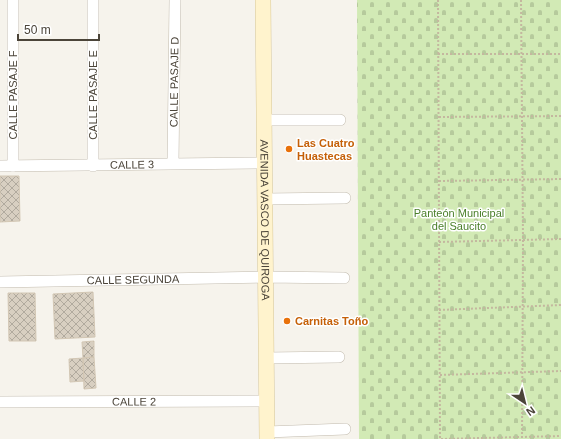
<svg xmlns="http://www.w3.org/2000/svg" width="561" height="439" font-family="Helvetica,sans-serif">
<defs>
<pattern id="cemetery-stones" width="16" height="16" patternUnits="userSpaceOnUse"><rect width="16" height="16" fill="#d2eab5"/><path d="M2 7V4a2 2 0 0 1 4 0v3zM10 15v-3a2 2 0 0 1 4 0v3z" fill="#b6ca9c"/></pattern>
<pattern id="building-cross-hatch" width="8" height="8" patternUnits="userSpaceOnUse"><rect width="8" height="8" fill="#d8cfc1"/><path d="M0 0l8 8M0 8l8-8" fill="none" stroke="#b1aa9e"/></pattern>
</defs>
<rect width="100%" height="100%" fill="#f6f3ec"/>
<path fill="url(#cemetery-stones)" d="M357 0H561V439H359Z"/>
<path fill="url(#building-cross-hatch)" stroke="#d3c7b4" d="M0 176H19L20 221 0 222Z
M93 292 95 337 55 339 53 294Z
M8 293H35L36 341H9Z
M94 341V357L83 358 82 342Z
M94 357 96 388 84 389 83 358Z
M83 358 84 381 70 382 69 359Z"/>
<g fill="none" stroke-linecap="round" stroke-linejoin="round">
<defs>
<g id="minor">
<path d="M13 0V166"/>
<path d="M264 120H340"/>
<path id="s1" d="M173 163 175 0"/>
<path id="s2" d="M0 166 264 163"/>
<path d="M93 166V0"/>
<path d="M265 199 345 198"/>
<path id="s3" d="M0 282 266 277 344 278"/>
<path d="M267 358 339 357"/>
<path id="s4" d="M0 402 267 401"/>
<path d="M267 432 345 429"/>
</g>
<g id="secondary">
<path id="s5" d="M263 0 267 439"/>
</g>
</defs>
<use href="#minor" stroke="#c2bbae" stroke-width="12"/>
<use href="#secondary" stroke="#d6c79b" stroke-width="16"/>
<path stroke="#c4b79f" stroke-width="2" stroke-dasharray="2 2" stroke-linecap="butt" d="M438 0 440 439 561 436
M521 0 523 240 522 439
M438 54H561
M439 117 561 116
M439 181 561 179
M439 242 561 239
M439 310 561 305
M440 375 561 371"/>
<use href="#minor" stroke="#fff" stroke-width="11"/>
<use href="#secondary" stroke="#fff3cd" stroke-width="15"/>
</g>
<g fill="#e8710a" stroke="#fff" stroke-width="1.5">
<circle cx="289" cy="149" r="4"/>
<circle cx="287" cy="321" r="4"/>
</g>
<g text-anchor="middle" dominant-baseline="central" stroke-width="3" stroke-linejoin="round" paint-order="stroke">
<g font-size="11" fill="#4b4439" stroke="#fff">
<text stroke="none"><textPath href="#s1" startOffset="81">CALLE PASAJE D</textPath></text>
<text transform="translate(13 95) rotate(-90)">CALLE PASAJE F</text>
<text transform="translate(93 95) rotate(-90)">CALLE PASAJE E</text>
<text stroke="none"><textPath href="#s2" startOffset="132">CALLE 3</textPath></text>
<text stroke="none"><textPath href="#s5" startOffset="220">AVENIDA VASCO DE QUIROGA</textPath></text>
<text stroke="none"><textPath href="#s3" startOffset="133">CALLE SEGUNDA</textPath></text>
<text stroke="none"><textPath href="#s4" startOffset="134">CALLE 2</textPath></text>
</g>
<g font-size="11" font-weight="bold" fill="#c56008" stroke="#fff" text-anchor="start">
<text x="297" y="143">Las Cuatro<tspan x="297" dy="13">Huastecas</tspan></text>
<text x="295" y="321">Carnitas Toño</text>
</g>
<g font-size="11" fill="#4a7f2a" stroke="#fff">
<text x="459" y="213">Panteón Municipal<tspan x="459" dy="13">del Saucito</tspan></text>
</g>
</g>
<g transform="translate(525 403) rotate(145)" stroke="#ffffff" stroke-width="3" paint-order="stroke">
<path d="M0-3L7 15L0 10L-7 15Z" fill="#4b4439"/>
<text y="-6" font-size="11" font-weight="bold" text-anchor="middle" fill="#4b4439">N</text>
</g>
<path d="M18 34v6h81v-6" fill="none" stroke="#4b4439" stroke-width="2"/>
<text x="24" y="34" font-size="12" fill="#4b4439" stroke="#ffffff" stroke-width="3" paint-order="stroke">50 m</text>
</svg>
